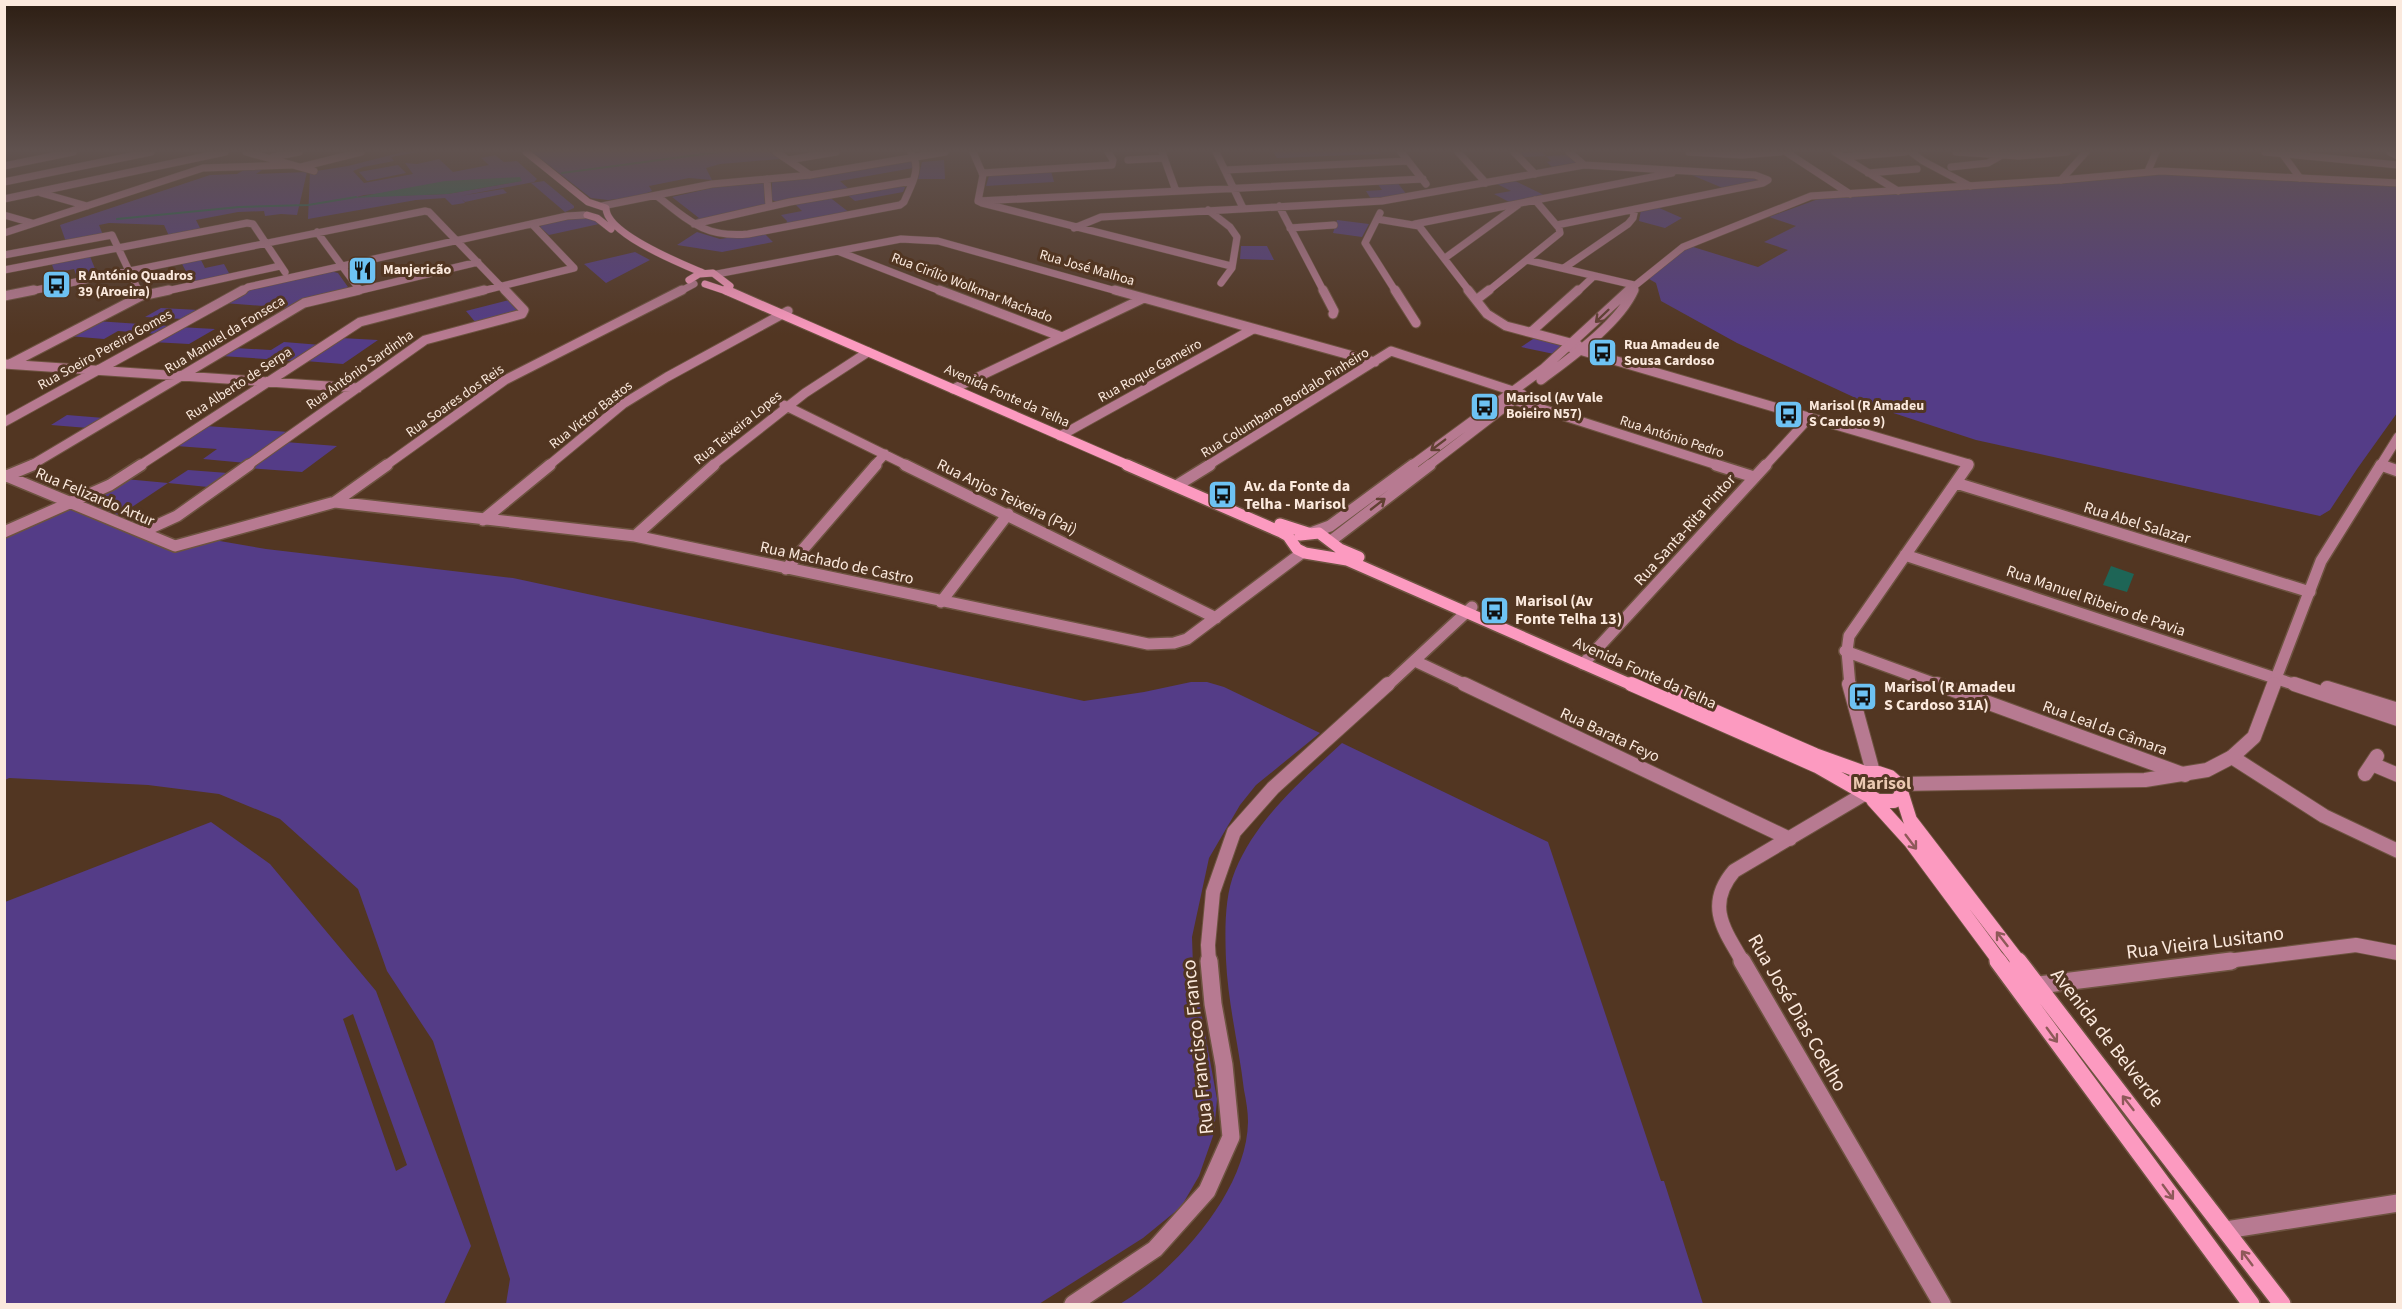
<svg xmlns="http://www.w3.org/2000/svg" width="2402" height="1309" font-family="'Source Sans 3',sans-serif">
<rect width="100%" height="100%" fill="#523622"/>
<path fill="#543c87" fill-rule="evenodd" d="M403 152H418L391 157 394 161 363 167 353 171 364 183 413 174 405 163 417 164 439 159 453 172 489 165 481 158 495 155 504 162 517 161 537 179 534 182 460 196 503 189 507 193 465 202 462 199 465 203 452 205 445 198 416 200 308 219 310 172 348 166ZM521 181 448 194 357 197 364 195Z
M532 152H769L780 159 720 164 706 168 712 180 689 178 649 186 652 191 637 197 608 200 591 198Z
M1273 152H1378L1380 154 1277 158Z
M1518 152H1542L1546 156 1568 155 1576 163 1553 168 1547 162 1551 161 1546 156 1524 157Z
M912 160 913 168 840 181 849 189 777 202 772 200V182Z
M944 160 945 179H918L922 162Z
M398 165 406 173 367 181 359 172Z
M251 166H268L256 174 307 172 297 215 281 214 265 216 264 211 238 212 196 220 201 230 169 236 164 225 109 223 99 225 103 235 66 242 60 225 210 175 237 174Z
M1051 171 1054 182 986 186 989 176 991 175Z
M2152 172 2397 184V413L2357 469 2330 510 2320 516 1976 440 1875 407 1737 343 1661 301 1656 283 1649 279 1662 266 1690 246 1758 267 1788 250 1764 242 1796 226 1769 217 1821 198Z
M1687 173 1750 176 1762 180 1725 189Z
M1513 180 1546 196 1511 203 1494 194 1511 191 1495 183Z
M544 181 574 206V208L565 212 531 183Z
M1397 182 1407 195 1371 199 1366 191 1382 190 1377 183Z
M764 183 765 204 698 221 694 220 699 218 672 197 716 187Z
M906 185 903 192 855 201 845 193Z
M828 196 850 213 786 224 787 221 781 215 802 211 794 203Z
M1657 207 1682 218 1665 228 1639 221 1641 210Z
M580 216 592 219 599 224 549 235 540 227 542 225Z
M1337 220 1369 224 1362 237 1333 233Z
M697 232 720 239 764 233 773 242 722 252 677 245Z
M1241 246H1267L1274 260 1240 259Z
M635 252 650 260 606 283 584 264Z
M89 254 98 276 78 280 74 269 55 273 51 262Z
M200 258 205 268 224 264 230 275 192 283 181 262Z
M330 271 338 273 348 287 347 288 289 308 224 303 247 291Z
M509 300 519 311 476 323 466 311Z
M161 308 199 310 183 319 145 317Z
M96 321 170 326 157 334 118 331 104 339 68 336Z
M179 327 215 329 189 344 152 342Z
M1536 337 1561 345V346L1554 354 1521 347Z
M341 338 378 340 343 364 305 361Z
M284 342 321 345 296 361 221 356 234 348 271 350Z
M67 415 104 418 88 428 51 425Z
M206 426 289 432 246 463 203 459 217 449 176 446Z
M285 442 337 446 302 472 249 468Z
M188 470 228 473 208 487 168 483 117 517 86 503 125 479 168 483Z
M66 508 176 549 214 540 266 549 513 578 1084 701 1144 692 1191 682H1207L1224 687 1320 733 1256 785 1240 805 1209 858 1192 937 1193 967 1217 1099 1214 1133 1199 1176 1181 1207 1143 1238 1039 1304H506L510 1279 433 1041 387 971 358 889 280 819 219 794 148 785 9 778 5 780V535Z
M1342 743 1548 842 1661 1181H1664L1703 1304H1120C1176 1270 1247 1191 1248 1122 1248 1111 1246 1100 1244 1090 1239 1047 1228 1004 1226 960 1225 933 1224 897 1235 871 1257 818 1301 781 1342 743Z
M211 822 270 864 376 991 471 1246 444 1304H5V902ZM353 1014 407 1165 396 1171 343 1019Z"/>
<path fill="#1e6556" d="M520 177 522 181 448 194 352 198 445 181Z
M2111 566 2134 574 2127 592 2103 585Z"/>
<g fill="none" stroke-linecap="round" stroke-linejoin="round">
<path stroke="#1e6556" stroke-width="2" d="M562 173 719 152
M117 219 239 207 308 205 356 197"/>
<defs>
<path id="minor-far4" d="M246 152 314 171
M776 152 810 175
M973 152 983 175 978 201 982 203 1231 266
M1162 152 1176 191
M1216 152 1243 208
M1401 152 1426 184
M1458 152 1486 183
M1514 152 1535 174
M1569 152 1584 165
M1689 152 1742 155 1780 152
M1835 152 1898 191
M1911 152 1923 161 1970 186
M1956 152 2019 156 2067 152
M2265 152 2398 165
M2281 152 2300 178
M273 157 299 152
M1843 157 1905 152
M788 160 836 152
M1128 160 1164 158
M4 166 73 152
M301 167 361 152
M1951 167 1988 163 2002 155
M1225 170 1408 161
M2148 171 2156 152
M982 173 1112 165 1113 160 1108 152
M1868 173 1917 169
M767 179 769 206
M2061 180 2086 152
M4 182 151 152
M41 193 87 206
M657 196C689 221 705 238 748 234L900 205 904 202C910 187 923 168 911 153
M4 199 225 152
M978 201 1423 179
M602 206 712 184 810 175 945 152
M1279 206 1324 292
M1208 210 1230 227 1237 237 1232 268 1221 283
M1380 213 1365 243 1396 292
M4 215 32 223
M1377 219 1419 226 1470 292
M694 224 790 202 912 181
M1415 224 1672 173
M1074 228 1101 217 1382 201 1584 165 1755 175 1768 180 1763 183 1557 225
M1290 228 1334 225
M317 232 359 289
M4 233 203 168 292 165
M840 252 943 292
M4 255 112 235 139 292
M1445 258 1518 205
M1527 260 1634 285
M1564 268 1628 224 1633 218 1635 209
M4 270 247 223 253 224 285 272
M717 274 901 239 938 241 1120 292
M26 292 425 211 429 212 506 292
M162 292 280 266
M240 292 248 287 567 216 584 215
M353 292 478 262
M478 292 574 268 532 224
M679 292 694 284
M1487 292 1560 233 1559 228 1535 200
M1577 292 1594 276"/>
<path id="minor-far3" d="M138 290 141 296
M939 290 1062 337
M1115 290 1375 362
M1323 290 1334 311 1333 314
M1395 290 1416 323
M1468 290 1487 314 1506 326 1578 345
M4 296 34 290
M1476 300 1489 290
M1531 332 1578 290
M1569 347 1969 464 1967 466
M4 364 358 388
M10 364 141 296 169 290
M953 389 1144 298
M1508 398 1720 466
M784 405 908 466
M4 422 243 290
M1060 436 1253 329
M2381 465 2384 466
M30 466 304 303 359 290
M139 466 360 322 484 290
M247 466 425 340 522 314 524 310 505 290
M385 466 505 380 682 290
M548 466 623 404 667 377 788 311
M712 466 805 393 868 352
M874 466 885 454
M1207 466 1391 351 1522 394
M1765 466 1810 417"/>
<path id="minor-far2" d="M905 465 1216 618
M1716 465 1754 477
M2381 465 2398 471
M4 475 175 546 335 502 387 465
M4 477 33 465
M1956 483 2310 592
M1176 486 1210 465
M335 502 635 536 1148 644 1174 643 1187 639 1303 552
M483 520 550 465
M4 532 110 485 141 465
M142 532 177 516 249 465
M635 536 714 465
M1905 555 2299 686
M786 569 876 465
M941 602 1008 514
M1845 651 1941 686
M1415 661 1468 686
M1583 664 1766 465
M1387 686 1472 607
M1850 686 1847 651 1849 636 1968 465"/>
<path id="minor-far1" d="M1464 684 1790 839
M1849 684 1873 772
M1937 684 2185 775
M2294 684 2398 719
M2327 688 2398 710
M2232 757 2324 816 2398 851
M2372 764 2398 775
M2365 774 2377 756
M1209 962 1208 945 1213 892 1234 832 1273 788 1388 684
M1743 962C1724 930 1705 905 1734 871L1864 794
M2219 962 2356 945 2398 953"/>
<path id="minor" d="M1742 961 1942 1304
M2031 986 2231 961
M2226 1230 2398 1203
M1073 1304 1155 1249 1207 1191 1231 1137 1224 1065 1213 1004 1209 961"/>
<path id="tertiary-far3" d="M1786 152 1850 194
M2390 152 2398 156
M1627 292 1683 247 1811 196 2061 180 2161 171 2398 183
M1633 292 1634 289"/>
<path id="tertiary-far2" d="M1541 380C1570 358 1619 324 1634 290
M1411 466 1543 369 1629 290
M1428 466 1510 403
M2380 466 2398 437"/>
<path id="tertiary-far1" d="M1311 533 1330 526 1413 465
M1332 540 1430 465
M2273 686 2321 561 2381 465"/>
<path id="tertiary" d="M1898 784 2145 780 2207 770 2232 757 2254 737 2274 684"/>
<path id="secondary-far4" d="M526 152 588 202 606 208C606 234 682 264 703 273
M587 215 597 218 611 229
M689 280 699 274 713 273 730 286
M705 284 729 292"/>
<path id="secondary-far3" d="M726 290 1130 466"/>
<path id="secondary-far2" d="M1127 465 1281 532 1288 536 1297 549 1305 553 1347 560 1634 686
M1280 524 1308 533
M1300 535 1319 533 1340 549 1359 557"/>
<path id="secondary-far1" d="M1631 684 1817 766 1878 801H1894L1901 797
M1675 694 1815 755 1865 773
M1857 788 1856 778 1866 773H1878L1890 777 1899 785 1910 820 2019 962
M1873 800 1911 842 2000 962"/>
<path id="secondary" d="M1998 961 2251 1304
M2018 961 2282 1304"/>
</defs>
<use href="#minor-far4" stroke="#6d5340" stroke-width="8"/>
<use href="#minor-far3" stroke="#6d5340" stroke-width="11"/>
<use href="#minor-far2" stroke="#6d5340" stroke-width="14"/>
<use href="#minor-far1" stroke="#6d5340" stroke-width="16"/>
<use href="#minor" stroke="#6d5340" stroke-width="20"/>
<use href="#tertiary-far3" stroke="#6d5340" stroke-width="8"/>
<use href="#tertiary-far2" stroke="#6d5340" stroke-width="11"/>
<use href="#tertiary-far1" stroke="#6d5340" stroke-width="14"/>
<use href="#tertiary" stroke="#6d5340" stroke-width="16"/>
<use href="#secondary-far4" stroke="#6d5340" stroke-width="8"/>
<use href="#secondary-far3" stroke="#6d5340" stroke-width="11"/>
<use href="#secondary-far2" stroke="#6d5340" stroke-width="14"/>
<use href="#secondary-far1" stroke="#6d5340" stroke-width="16"/>
<use href="#secondary" stroke="#6d5340" stroke-width="20"/>
<use href="#minor-far4" stroke="#b77a91" stroke-width="7"/>
<use href="#minor-far3" stroke="#b77a91" stroke-width="9"/>
<use href="#minor-far2" stroke="#b77a91" stroke-width="11"/>
<use href="#minor-far1" stroke="#b77a91" stroke-width="14"/>
<use href="#minor" stroke="#b77a91" stroke-width="17"/>
<use href="#tertiary-far3" stroke="#b77a91" stroke-width="7"/>
<use href="#tertiary-far2" stroke="#b77a91" stroke-width="9"/>
<use href="#tertiary-far1" stroke="#b77a91" stroke-width="11"/>
<use href="#tertiary" stroke="#b77a91" stroke-width="14"/>
<use href="#secondary-far4" stroke="#fc9ac0" stroke-width="7"/>
<use href="#secondary-far3" stroke="#fc9ac0" stroke-width="9"/>
<use href="#secondary-far2" stroke="#fc9ac0" stroke-width="11"/>
<use href="#secondary-far1" stroke="#fc9ac0" stroke-width="14"/>
<use href="#secondary" stroke="#fc9ac0" stroke-width="17"/>
</g>
<defs><path id="oneway-shaft" d="M-6 0H5M1.5-3L5.5 0L1.5 3" fill="none" stroke-width="1.6" stroke-linecap="round" stroke-linejoin="round" transform="scale(1.5)"/></defs>
<g stroke="#614033">
<use href="#oneway-shaft" transform="translate(1602 316) rotate(136)"/>
<use href="#oneway-shaft" transform="translate(1438 445) rotate(143)"/>
<use href="#oneway-shaft" transform="translate(1378 504) rotate(-38)"/>
</g>
<g stroke="#8e5959">
<use href="#oneway-shaft" transform="translate(1911 842) rotate(53)"/>
<use href="#oneway-shaft" transform="translate(2002 939) rotate(-128)"/>
<use href="#oneway-shaft" transform="translate(2052 1035) rotate(54)"/>
<use href="#oneway-shaft" transform="translate(2128 1103) rotate(-128)"/>
<use href="#oneway-shaft" transform="translate(2168 1192) rotate(54)"/>
<use href="#oneway-shaft" transform="translate(2247 1258) rotate(-127)"/>
</g>
<linearGradient id="sky" x2="0" y2="1"><stop stop-color="#2d1e13"/><stop offset="0.45" stop-color="#60524f"/><stop offset="1" stop-color="#60524f" stop-opacity="0"/></linearGradient>
<rect width="2402" height="335" fill="url(#sky)"/>
<defs>
<symbol id="restaurant-square" viewBox="-11 -11 22 22"><rect x="-9" y="-9" width="18" height="18" rx="4" fill="#6dc2f3" stroke="#523622"/><path d="M-5-6h1v4h1v-4h1v4h1v-4h1v5L-1.5 .5V6h-2V.5L-5-1ZM5-6V6H3V1.5H1.5Q1.5-4 5-6Z" fill="#111"/></symbol>
<symbol id="bus-square" viewBox="-11 -11 22 22"><rect x="-9" y="-9" width="18" height="18" rx="4" fill="#6dc2f3" stroke="#523622"/><path d="M-5-6H5V4H4V6H2V4H-2V6H-4V4H-5ZM-3.5-4V0h7V-4ZM-3.5 1.2v1.5H-2V1.2ZM2 1.2v1.5H3.5V1.2Z" fill="#111"/></symbol>
</defs>
<g fill-rule="evenodd">
<use href="#restaurant-square" x="346" y="254" width="33" height="33"/>
<use href="#bus-square" x="40" y="268" width="33" height="33"/>
<use href="#bus-square" x="1586" y="336" width="33" height="33"/>
<use href="#bus-square" x="1468" y="390" width="33" height="33"/>
<use href="#bus-square" x="1772" y="398" width="33" height="33"/>
<use href="#bus-square" x="1206" y="478" width="33" height="33"/>
<use href="#bus-square" x="1478" y="594" width="33" height="33"/>
<use href="#bus-square" x="1846" y="680" width="33" height="33"/>
</g>
<g text-anchor="middle" dominant-baseline="central" stroke-width="6" stroke-linejoin="round" paint-order="stroke">
<g font-size="14" fill="#fbe9dd" stroke="#523622">
<text transform="translate(1087 268) rotate(16)">Rua José Malhoa</text>
<text transform="translate(972 288) rotate(21)">Rua Cirílio Wolkmar Machado</text>
<text transform="translate(225 335) rotate(-31)">Rua Manuel da Fonseca</text>
<text transform="translate(105 350) rotate(-29)">Rua Soeiro Pereira Gomes</text>
<text transform="translate(360 370) rotate(-35)">Rua António Sardinha</text>
<text transform="translate(1150 371) rotate(-29)">Rua Roque Gameiro</text>
<text transform="translate(239 384) rotate(-33)">Rua Alberto de Serpa</text>
<text transform="translate(1007 396) rotate(24)">Avenida Fonte da Telha</text>
<text transform="translate(455 401) rotate(-35)">Rua Soares dos Reis</text>
<text transform="translate(1285 403) rotate(-32)">Rua Columbano Bordalo Pinheiro</text>
<text transform="translate(591 415) rotate(-38)">Rua Victor Bastos</text>
<text transform="translate(738 428) rotate(-39)">Rua Teixeira Lopes</text>
<text transform="translate(1672 437) rotate(18)">Rua António Pedro</text>
</g>
<g font-size="14" font-weight="bold" fill="#fbe9dd" stroke="#523622" text-anchor="start">
<text x="383" y="270">Manjericão</text>
<text x="78" y="276">R António Quadros<tspan x="78" dy="16">39 (Aroeira)</tspan></text>
<text x="1624" y="345">Rua Amadeu de<tspan x="1624" dy="16">Sousa Cardoso</tspan></text>
<text x="1506" y="398">Marisol (Av Vale<tspan x="1506" dy="16">Boieiro N57)</tspan></text>
<text x="1809" y="406">Marisol (R Amadeu<tspan x="1809" dy="16">S Cardoso 9)</tspan></text>
</g>
<g font-size="16" font-weight="bold" fill="#fbe9dd" stroke="#523622" text-anchor="start">
<text x="1244" y="486">Av. da Fonte da<tspan x="1244" dy="18">Telha - Marisol</tspan></text>
<text x="1515" y="601">Marisol (Av<tspan x="1515" dy="18">Fonte Telha 13)</tspan></text>
<text x="1884" y="687">Marisol (R Amadeu<tspan x="1884" dy="18">S Cardoso 31A)</tspan></text>
</g>
<g font-size="16" fill="#fbe9dd" stroke="#523622">
<text transform="translate(95 497) rotate(23)">Rua Felizardo Artur</text>
<text transform="translate(1007 497) rotate(26)">Rua Anjos Teixeira (Pai)</text>
<text transform="translate(2137 523) rotate(17)">Rua Abel Salazar</text>
<text transform="translate(1685 530) rotate(-48)">Rua Santa-Rita Pintor</text>
<text transform="translate(837 563) rotate(12)">Rua Machado de Castro</text>
<text transform="translate(2096 601) rotate(19)">Rua Manuel Ribeiro de Pavia</text>
<text transform="translate(1645 673) rotate(24)">Avenida Fonte da Telha</text>
<text transform="translate(2105 728) rotate(20)">Rua Leal da Câmara</text>
<text transform="translate(1610 735) rotate(25)">Rua Barata Feyo</text>
</g>
<g font-size="18" font-weight="bold" fill="#ebc8b1" stroke="#523622">
<text x="1882" y="783">Marisol</text>
</g>
<g font-size="20" fill="#fbe9dd" stroke="#523622">
<text transform="translate(2205 943) rotate(-7)">Rua Vieira Lusitano</text>
<text transform="translate(1797 1013) rotate(60)">Rua José Dias Coelho</text>
<text transform="translate(2107 1038) rotate(52)">Avenida de Belverde</text>
<text transform="translate(1198 1047) rotate(-96)">Rua Francisco Franco</text>
</g>
</g>
<rect width="2402" height="1309" fill="none" stroke="#fbe9dd" stroke-width="12"/>
</svg>
